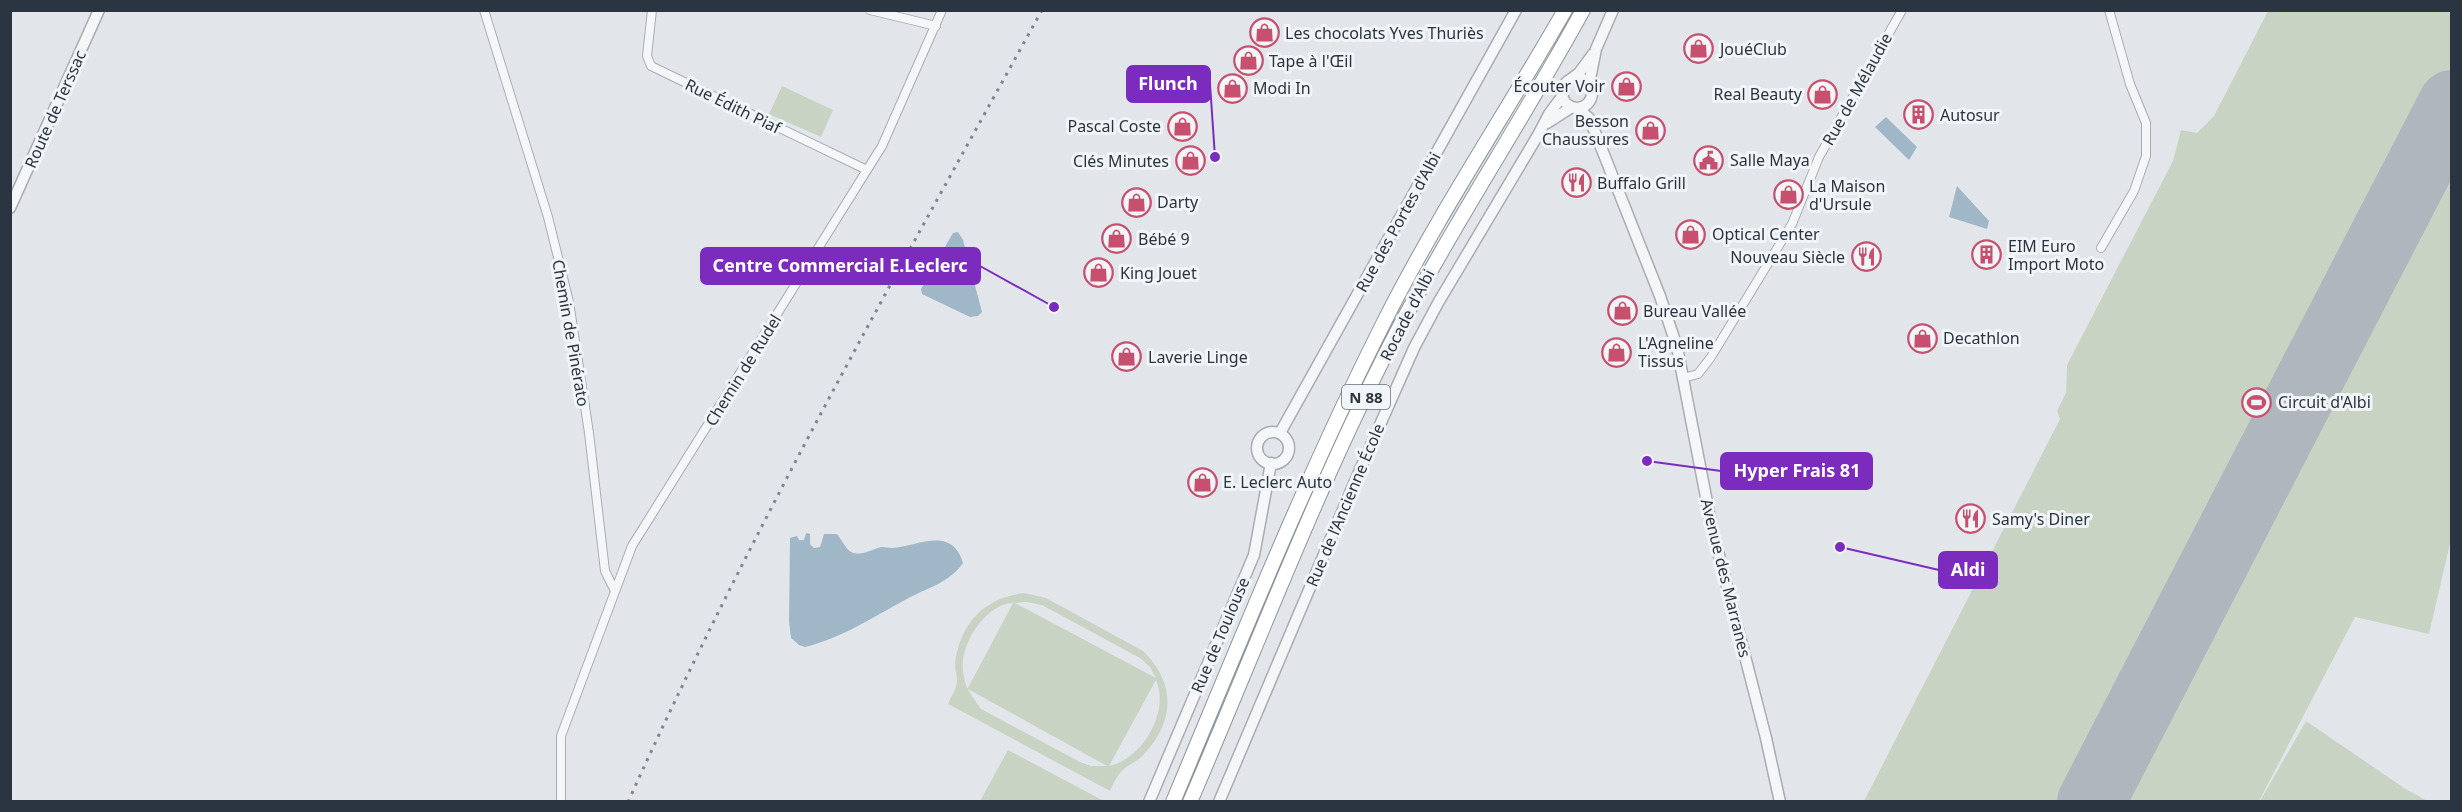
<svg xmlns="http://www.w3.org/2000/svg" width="2462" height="812" font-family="'Noto Sans',sans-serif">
<rect width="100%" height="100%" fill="#e2e6ea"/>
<path fill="#c9d3c4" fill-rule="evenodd" d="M2268 11H2451L2452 535 2429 634 2355 617 2259 801H1864L2060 419 2057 411 2066 393 2067 365 2173 161 2181 130 2197 133 2214 116Z
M782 86 833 110 821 137 769 114Z
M1024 593 1046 598 1143 651C1176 683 1175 721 1144 754 1138 762 1128 764 1122 771 1117 775 1113 785 1110 791L948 704C951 697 956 689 957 682 957 676 955 670 955 664 960 623 984 598 1024 593ZM1026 602 1042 605 1140 658 1150 667 1156 678 1015 603ZM1013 603 968 688H967C964 679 962 670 963 660 966 636 988 604 1013 603ZM1156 680C1170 711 1143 759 1109 766ZM968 690V689L1107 766H1091L1080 762 981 709Z
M2306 721 2404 788 2427 801H2260Z
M1008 750 1104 801H980Z"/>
<path fill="#a0b7c7" d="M1886 117 1917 147 1909 160 1875 127Z
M1957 186 1989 221 1987 229 1949 217Z
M958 232 963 240 982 312 978 316 970 317 922 294 921 289 953 233Z
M806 533 810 534V544L814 548 820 547 824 534H837C841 539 846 549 851 552 861 556 869 551 878 548 882 546 887 548 892 548 918 546 952 525 963 563 948 584 926 588 905 600 873 617 842 638 805 647L799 645 791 638 789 622 790 538 797 536 799 540H804Z"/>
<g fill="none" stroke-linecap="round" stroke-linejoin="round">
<path stroke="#b0b6be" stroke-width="68" d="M2091 802 2452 104"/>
<defs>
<path id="minor" d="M484 10 548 217 569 302 589 433 605 571 615 591
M652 10 647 56 651 66 867 170
M870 10 936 26
M2101 248 2134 191 2146 156V123L2130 84 2109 10
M1683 378 1698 374 1711 357 1792 224 1819 157 1902 10
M561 802V736L632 546 882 146 942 10"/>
<path id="tertiary" d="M1562 93a15 15 0 1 1 30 0a15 15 0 1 1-30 0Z
M1571 79 1579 73 1593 54
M1589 84 1596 49 1613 10
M1577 108 1589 118 1599 142 1660 296 1677 347 1712 528 1766 738 1780 802
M1547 123 1572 107
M10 208 99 10
M1257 448a16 16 0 1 1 32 0a16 16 0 1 1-32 0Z
M1280 433 1516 10
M1149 802 1254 555 1271 463
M1219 802 1356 479 1414 348 1438 303 1538 135 1549 114 1563 95"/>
<path id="trunk" d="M1173 802C1240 642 1305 479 1383 324 1437 216 1505 115 1565 10
M1190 802C1258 644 1319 481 1399 328 1456 220 1524 118 1583 10"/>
</defs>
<use href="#minor" stroke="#a7adb4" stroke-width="10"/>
<use href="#tertiary" stroke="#a7adb4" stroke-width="13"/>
<use href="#trunk" stroke="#8b959f" stroke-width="16"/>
<use href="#minor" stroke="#f5f6f8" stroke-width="8"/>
<use href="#tertiary" stroke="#f5f6f8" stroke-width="10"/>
<use href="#trunk" stroke="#fff" stroke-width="14"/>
<path stroke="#7d8792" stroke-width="3" stroke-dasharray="3 6" stroke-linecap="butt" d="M628 802C751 530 898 271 1042 10"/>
</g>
<defs>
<symbol id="shop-ring" viewBox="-11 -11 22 22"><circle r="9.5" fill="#f2f5f7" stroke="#c6506e" stroke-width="1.5"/><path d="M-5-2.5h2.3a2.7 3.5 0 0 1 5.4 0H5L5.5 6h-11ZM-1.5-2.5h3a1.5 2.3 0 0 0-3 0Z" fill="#c6506e"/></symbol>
<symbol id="building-ring" viewBox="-11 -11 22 22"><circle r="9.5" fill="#f2f5f7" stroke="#c6506e" stroke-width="1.5"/><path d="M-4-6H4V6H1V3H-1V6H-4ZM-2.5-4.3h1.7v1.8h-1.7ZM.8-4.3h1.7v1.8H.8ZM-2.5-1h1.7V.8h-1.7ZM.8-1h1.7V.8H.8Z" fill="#c6506e"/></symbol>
<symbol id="civic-ring" viewBox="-11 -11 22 22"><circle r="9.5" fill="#f2f5f7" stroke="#c6506e" stroke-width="1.5"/><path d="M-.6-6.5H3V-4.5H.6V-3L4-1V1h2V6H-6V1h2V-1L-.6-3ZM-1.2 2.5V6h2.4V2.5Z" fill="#c6506e"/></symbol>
<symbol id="restaurant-ring" viewBox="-11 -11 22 22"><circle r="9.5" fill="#f2f5f7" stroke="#c6506e" stroke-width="1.5"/><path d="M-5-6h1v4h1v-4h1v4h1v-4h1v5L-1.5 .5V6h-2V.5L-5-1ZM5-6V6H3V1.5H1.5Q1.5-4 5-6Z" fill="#c6506e"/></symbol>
<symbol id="stadium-ring" viewBox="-11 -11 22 22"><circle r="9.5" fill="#f2f5f7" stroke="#c6506e" stroke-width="1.5"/><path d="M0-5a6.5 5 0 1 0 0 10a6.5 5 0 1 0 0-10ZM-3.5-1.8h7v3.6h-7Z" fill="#c6506e"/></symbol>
</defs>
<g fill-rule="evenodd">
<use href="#shop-ring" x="1248" y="16" width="33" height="33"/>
<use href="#shop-ring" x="1682" y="32" width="33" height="33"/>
<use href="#shop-ring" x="1232" y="44" width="33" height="33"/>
<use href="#shop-ring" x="1610" y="70" width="33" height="33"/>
<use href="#shop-ring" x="1216" y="72" width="33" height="33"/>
<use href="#shop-ring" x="1806" y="78" width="33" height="33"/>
<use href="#building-ring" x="1902" y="98" width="33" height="33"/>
<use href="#shop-ring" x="1166" y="110" width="33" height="33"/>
<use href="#shop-ring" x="1634" y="114" width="33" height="33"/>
<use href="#civic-ring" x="1692" y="144" width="33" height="33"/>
<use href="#shop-ring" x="1174" y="144" width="33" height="33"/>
<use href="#restaurant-ring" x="1560" y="166" width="33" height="33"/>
<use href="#shop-ring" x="1772" y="178" width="33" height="33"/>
<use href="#shop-ring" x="1120" y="186" width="33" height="33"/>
<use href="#shop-ring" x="1674" y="218" width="33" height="33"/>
<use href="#shop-ring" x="1100" y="222" width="33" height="33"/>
<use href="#building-ring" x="1970" y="238" width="33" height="33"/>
<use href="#restaurant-ring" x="1850" y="240" width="33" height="33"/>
<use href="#shop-ring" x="1082" y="256" width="33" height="33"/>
<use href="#shop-ring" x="1606" y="294" width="33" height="33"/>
<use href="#shop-ring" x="1906" y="322" width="33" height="33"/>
<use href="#shop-ring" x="1600" y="336" width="33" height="33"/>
<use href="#shop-ring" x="1110" y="340" width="33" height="33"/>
<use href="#stadium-ring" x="2240" y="386" width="33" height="33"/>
<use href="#shop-ring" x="1186" y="466" width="33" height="33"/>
<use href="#restaurant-ring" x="1954" y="502" width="33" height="33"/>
</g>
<g text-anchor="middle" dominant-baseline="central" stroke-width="6" stroke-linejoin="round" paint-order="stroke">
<rect fill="#f2f5f7" stroke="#676f78" stroke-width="1.5" x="1342" y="385" width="48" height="24" rx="4.5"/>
<g font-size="15" font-weight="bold" fill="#2b3541">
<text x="1366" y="397">N 88</text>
</g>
<g font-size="16" fill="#2b3541" stroke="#f2f5f7" text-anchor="start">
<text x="1285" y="33">Les chocolats Yves Thuriès</text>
<text x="1720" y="49">JouéClub</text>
<text x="1269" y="61">Tape à l'Œil</text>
<text x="1605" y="86" text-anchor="end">Écouter Voir</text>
<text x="1253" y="88">Modi In</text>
<text x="1802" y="94" text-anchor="end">Real Beauty</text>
<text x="1940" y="115">Autosur</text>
<text x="1629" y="121" text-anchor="end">Besson<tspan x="1629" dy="18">Chaussures</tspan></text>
<text x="1161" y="126" text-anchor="end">Pascal Coste</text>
<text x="1730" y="160">Salle Maya</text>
<text x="1169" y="161" text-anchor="end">Clés Minutes</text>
<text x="1597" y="183">Buffalo Grill</text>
<text x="1809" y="186">La Maison<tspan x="1809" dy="18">d'Ursule</tspan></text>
<text x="1157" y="202">Darty</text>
<text x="1712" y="234">Optical Center</text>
<text x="1138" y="239">Bébé 9</text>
<text x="2008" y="246">EIM Euro<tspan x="2008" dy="18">Import Moto</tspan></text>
<text x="1845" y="257" text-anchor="end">Nouveau Siècle</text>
<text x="1120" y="273">King Jouet</text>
<text x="1643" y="311">Bureau Vallée</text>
<text x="1943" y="338">Decathlon</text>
<text x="1638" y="343">L'Agneline<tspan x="1638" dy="18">Tissus</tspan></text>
<text x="1148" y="357">Laverie Linge</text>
<text x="2278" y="402">Circuit d'Albi</text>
<text x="1223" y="482">E. Leclerc Auto</text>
<text x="1992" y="519">Samy's Diner</text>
</g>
<g font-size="16" fill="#2b3541" stroke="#f2f5f7">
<text transform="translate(1857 89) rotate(-61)">Rue de Mélaudie</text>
<text transform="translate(733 106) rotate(26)">Rue Édith Piaf</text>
<text transform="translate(55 109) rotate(-66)">Route de Terssac</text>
<text transform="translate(1398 222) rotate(-61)">Rue des Portes d'Albi</text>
<text transform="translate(1407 315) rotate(-63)">Rocade d'Albi</text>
<text transform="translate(571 333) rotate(80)">Chemin de Pinérato</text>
<text transform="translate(743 370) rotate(-58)">Chemin de Rudel</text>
<text transform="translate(1345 505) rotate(-67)">Rue de l’Ancienne École</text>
<text transform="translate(1726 578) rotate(76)">Avenue des Marranes</text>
<text transform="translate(1220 635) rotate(-67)">Rue de Toulouse</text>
</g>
</g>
<path fill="none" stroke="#7b2cbf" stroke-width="2" d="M1215 157L1210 84M1054 307L980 266M1647 461L1721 471M1840 547L1939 570"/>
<g fill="#7b2cbf" stroke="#f2f5f7" stroke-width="2">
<circle cx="1215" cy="157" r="6"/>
<circle cx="1054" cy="307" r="6"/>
<circle cx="1647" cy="461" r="6"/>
<circle cx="1840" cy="547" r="6"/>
</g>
<g fill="#7b2cbf" stroke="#7b2cbf" stroke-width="2">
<rect x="1127" y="66" width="83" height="36" rx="6"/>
<rect x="701" y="248" width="279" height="36" rx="6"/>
<rect x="1721" y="453" width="151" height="36" rx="6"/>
<rect x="1939" y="552" width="58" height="36" rx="6"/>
</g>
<g font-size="18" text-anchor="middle" font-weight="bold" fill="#fff">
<text x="1168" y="90">Flunch</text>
<text x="840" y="272">Centre Commercial E.Leclerc</text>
<text x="1797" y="477">Hyper Frais 81</text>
<text x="1968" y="576">Aldi</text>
</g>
<rect width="2462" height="812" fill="none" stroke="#2b3541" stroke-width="24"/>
</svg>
